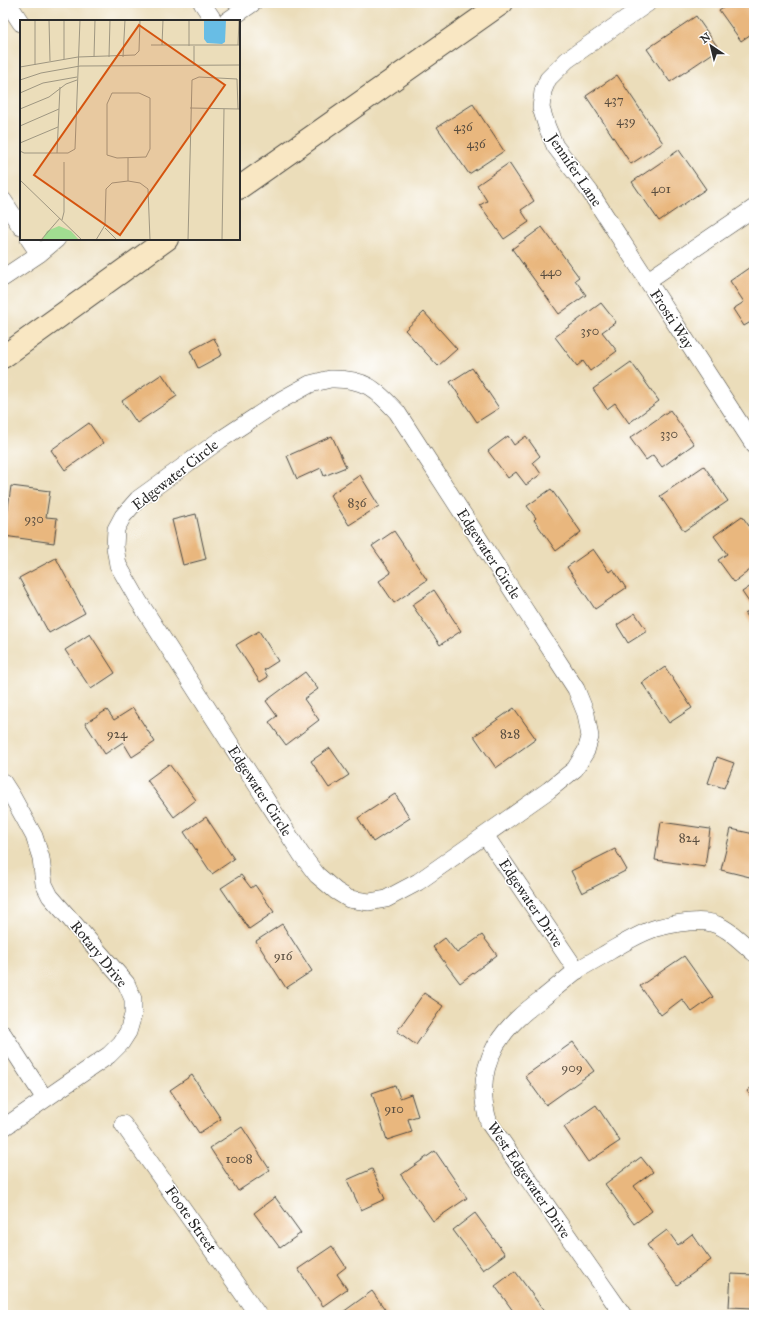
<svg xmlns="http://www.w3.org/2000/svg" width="757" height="1318" font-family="'IM FELL Great Primer',serif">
<rect width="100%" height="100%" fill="#fff"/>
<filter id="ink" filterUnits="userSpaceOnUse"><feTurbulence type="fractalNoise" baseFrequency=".025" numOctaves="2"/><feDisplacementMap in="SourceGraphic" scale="8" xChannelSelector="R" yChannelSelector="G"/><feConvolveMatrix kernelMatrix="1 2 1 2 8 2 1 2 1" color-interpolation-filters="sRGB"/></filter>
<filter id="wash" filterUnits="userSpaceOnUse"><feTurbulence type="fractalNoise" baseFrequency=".012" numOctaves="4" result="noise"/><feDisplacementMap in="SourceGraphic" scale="16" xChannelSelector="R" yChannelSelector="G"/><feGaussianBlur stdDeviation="0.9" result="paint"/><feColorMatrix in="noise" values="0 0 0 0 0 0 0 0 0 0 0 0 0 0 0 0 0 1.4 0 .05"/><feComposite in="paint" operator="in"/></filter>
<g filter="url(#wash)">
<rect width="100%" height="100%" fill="#ebddba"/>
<g id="blocks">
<path fill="#e9b77e" d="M729 3H754V32L741 41 719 10Z
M696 16 719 49 670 82 647 49Z
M617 75 663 143 631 164 586 96Z
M473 104 504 151 469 174 437 127Z
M679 150 706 189 659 221 632 182Z
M509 163 534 201 521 210 529 222 504 239 480 205 487 201 477 185Z
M542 227 579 277 575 280 586 295 559 314 512 249Z
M753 265 754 267V320L744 326 733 309 744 302 730 281Z
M601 303 616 322 602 332 617 351 590 371 583 361 577 366 555 337Z
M424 312 457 349 438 366 405 330Z
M214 338 222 355 198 368 190 351Z
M631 362 659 401 629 423 615 403 607 409 593 389Z
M472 368 499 408 477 422 450 382Z
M162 374 177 396 137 423 122 401Z
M670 410 694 444 662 467 653 455 646 460 630 438Z
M89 423 103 443 65 470 51 450Z
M332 436 346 467 324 476 321 468 297 479 287 456Z
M508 436 514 445 526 436 540 456 533 462 541 474 526 485 516 472 508 478 488 451Z
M704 466 728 501 684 531 660 496Z
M360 475 379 506 349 525 330 495Z
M11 486 50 491 46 517 57 518 54 543 4 536Z
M551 489 581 532 556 551 534 520 536 518 527 506Z
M196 514 206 559 183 565 172 520Z
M742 516 754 533V567L734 582 718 560 727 554 714 536Z
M394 531 427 580 394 603 379 581 391 573 372 546Z
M593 549 609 572 613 569 626 588 595 609 567 567Z
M56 558 85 613 49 633 19 578Z
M754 584V627L745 614 753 608 742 592Z
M434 590 461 631 440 645 412 605Z
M635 613 647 631 628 643 617 625Z
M259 631 278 661 264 670 268 677 260 682 236 645Z
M90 634 115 673 91 689 65 650Z
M665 667 692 708 669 723 642 683Z
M305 672 318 689 304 699 319 720 286 745 269 722 277 716 266 701Z
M133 708 155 742 132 757 123 742 105 754 85 723 107 710 114 720Z
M514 708 536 739 496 768 474 736Z
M330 748 349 775 329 788 311 761Z
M717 757 734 763 724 788 708 783Z
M169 764 196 800 174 817 147 780Z
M395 794 410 818 373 842 358 818Z
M206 817 234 859 212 874 184 832Z
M661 822 710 829 705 867 655 860Z
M731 829 754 834V878L721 870Z
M615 849 627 870 582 893 571 871Z
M241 875 251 888 255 885 274 912 249 929 221 888Z
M282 924 312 971 286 988 256 941Z
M482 935 497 955 460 983 433 947 445 938 457 953Z
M684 956 713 997 692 1012 682 999 661 1015 640 986Z
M424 993 443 1006 416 1045 397 1031Z
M573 1042 594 1071 546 1105 525 1076Z
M192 1075 221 1119 199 1133 170 1090Z
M395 1085 400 1098 411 1094 418 1116 408 1119 412 1132 387 1140 372 1093Z
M754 1085V1101L747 1091Z
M596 1105 620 1141 588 1162 564 1127Z
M242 1127 270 1170 238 1191 210 1148Z
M435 1151 467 1198 433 1221 401 1175Z
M641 1157 653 1172 634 1186 652 1211 634 1224 605 1184Z
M372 1169 385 1199 361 1210 347 1180Z
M275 1197 301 1233 280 1248 254 1213Z
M475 1213 505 1254 483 1270 453 1230Z
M667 1230 678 1245 692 1234 711 1260 677 1285 647 1245Z
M332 1246 346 1267 337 1274 347 1289 323 1306 298 1269Z
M515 1271 545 1312 541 1315H516L495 1286Z
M731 1274 754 1275V1308L729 1307Z
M372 1291 389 1315H339Z"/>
</g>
</g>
<g filter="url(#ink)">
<use href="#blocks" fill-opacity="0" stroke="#484640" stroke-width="1"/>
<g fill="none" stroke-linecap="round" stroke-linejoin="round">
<defs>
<path id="minor" d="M8 3 21 23
M202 3 214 21
M648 3 567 60 548 79 543 91 541 108 547 127 555 146 590 192 754 445
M227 21 253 3
M3 200 21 227
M29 239 39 254
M3 278 39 254 57 239
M647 281 754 208
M330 379C364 378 375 388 397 412L576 689 586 714 590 737 586 751 575 769 549 790 418 882 386 899 369 902 349 899 336 891 317 875 301 854 138 600 118 565 115 547 116 529 123 516 138 499 220 440 281 400 310 384Z
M3 782 12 796 34 836 41 858 44 884 50 896 126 983 133 999V1015L128 1032 121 1043 109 1055 3 1128
M485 835 577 971
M3 1034 45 1099
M123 1124 258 1315
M623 1315 489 1123C480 1096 482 1070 496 1045 508 1025 525 1011 543 998 554 989 565 980 576 971 587 964 599 958 610 951 624 943 640 933 656 928 672 924 690 920 707 922 726 925 740 941 754 953"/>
<path id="secondary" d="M239 188 502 3
M3 357 167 239"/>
</defs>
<use href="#minor" stroke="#484640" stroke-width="18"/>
<use href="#secondary" stroke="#484640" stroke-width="24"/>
<use href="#minor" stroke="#fff" stroke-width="17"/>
<use href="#secondary" stroke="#f9e7c3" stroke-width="22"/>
</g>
</g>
<g text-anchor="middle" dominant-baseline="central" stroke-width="3" stroke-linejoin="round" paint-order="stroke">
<g font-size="13" fill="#5a4e40">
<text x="614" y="100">437</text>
<text x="626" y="121">439</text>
<text x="463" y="127">436</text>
<text x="476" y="144">436</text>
<text x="661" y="189">401</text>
<text x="551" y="272">440</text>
<text x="590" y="331">350</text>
<text x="669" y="434">330</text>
<text x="357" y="503">836</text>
<text x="34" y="519">930</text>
<text x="117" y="734">924</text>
<text x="510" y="734">828</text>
<text x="689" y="838">824</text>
<text x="283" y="956">916</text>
<text x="572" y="1068">909</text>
<text x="394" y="1109">910</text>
<text x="239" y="1159">1008</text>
</g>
<g font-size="15" fill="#2b2b2b" stroke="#fff">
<text transform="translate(575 170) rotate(56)">Jennifer Lane</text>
<text transform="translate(672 319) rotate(57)">Frosti Way</text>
<text transform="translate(175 475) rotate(-38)">Edgewater Circle</text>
<text transform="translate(489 554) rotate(57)">Edgewater Circle</text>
<text transform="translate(260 791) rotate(57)">Edgewater Circle</text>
<text transform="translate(531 903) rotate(56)">Edgewater Drive</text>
<text transform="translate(99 954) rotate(51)">Rotary Drive</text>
<text transform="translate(529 1180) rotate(56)">West Edgewater Drive</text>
<text transform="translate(191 1219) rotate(55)">Foote Street</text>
</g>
</g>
<g transform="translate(20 20)">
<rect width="220" height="220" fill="#ebddba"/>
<path d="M39 206 51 211 59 220H22L27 211Z" fill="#a1dd91"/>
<path d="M184 0H206L205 22 202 24 187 23 184 19Z" fill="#68bde5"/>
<path fill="none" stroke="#9e9681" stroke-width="1" d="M29 0 30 41M169 0V26M131 25H220M142 25 143 0M218 25 219 0M74 37 75 0M89 37 90 0M103 37 105 0M44 39V0M15 45V0M174 45V26M0 47 58 37 115 35 119 31 120 0M0 60 21 53 60 46 220 45M0 73 23 63 57 57M92 73H119L130 78V129L126 137 97 138 87 135V84ZM170 88 219 89M0 89 29 77 46 64 57 60M0 106 39 89M0 123 38 107M0 131 4 133H48L55 129 60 0M37 133 40 67M0 160 62 220M108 161V138M42 200 44 192V142M85 208 97 220M21 220 40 198M76 220 85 205 86 169 92 163 108 161 120 163 128 169 130 220M168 220 172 60 179 57 217 59 218 89M202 220 204 89"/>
<path fill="#d5540f" fill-opacity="0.15" stroke="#d5540f" stroke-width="2" d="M119 5 205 65 100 215 14 155Z"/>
<rect width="220" height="220" fill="none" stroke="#2b2b2b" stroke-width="2"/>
</g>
<rect width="757" height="1318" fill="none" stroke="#fff" stroke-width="16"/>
<g transform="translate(711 46) rotate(325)" stroke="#ffffff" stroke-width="3" paint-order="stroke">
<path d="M0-3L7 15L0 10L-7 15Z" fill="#2b2b2b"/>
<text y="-6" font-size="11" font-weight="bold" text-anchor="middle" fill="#2b2b2b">N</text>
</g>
</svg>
